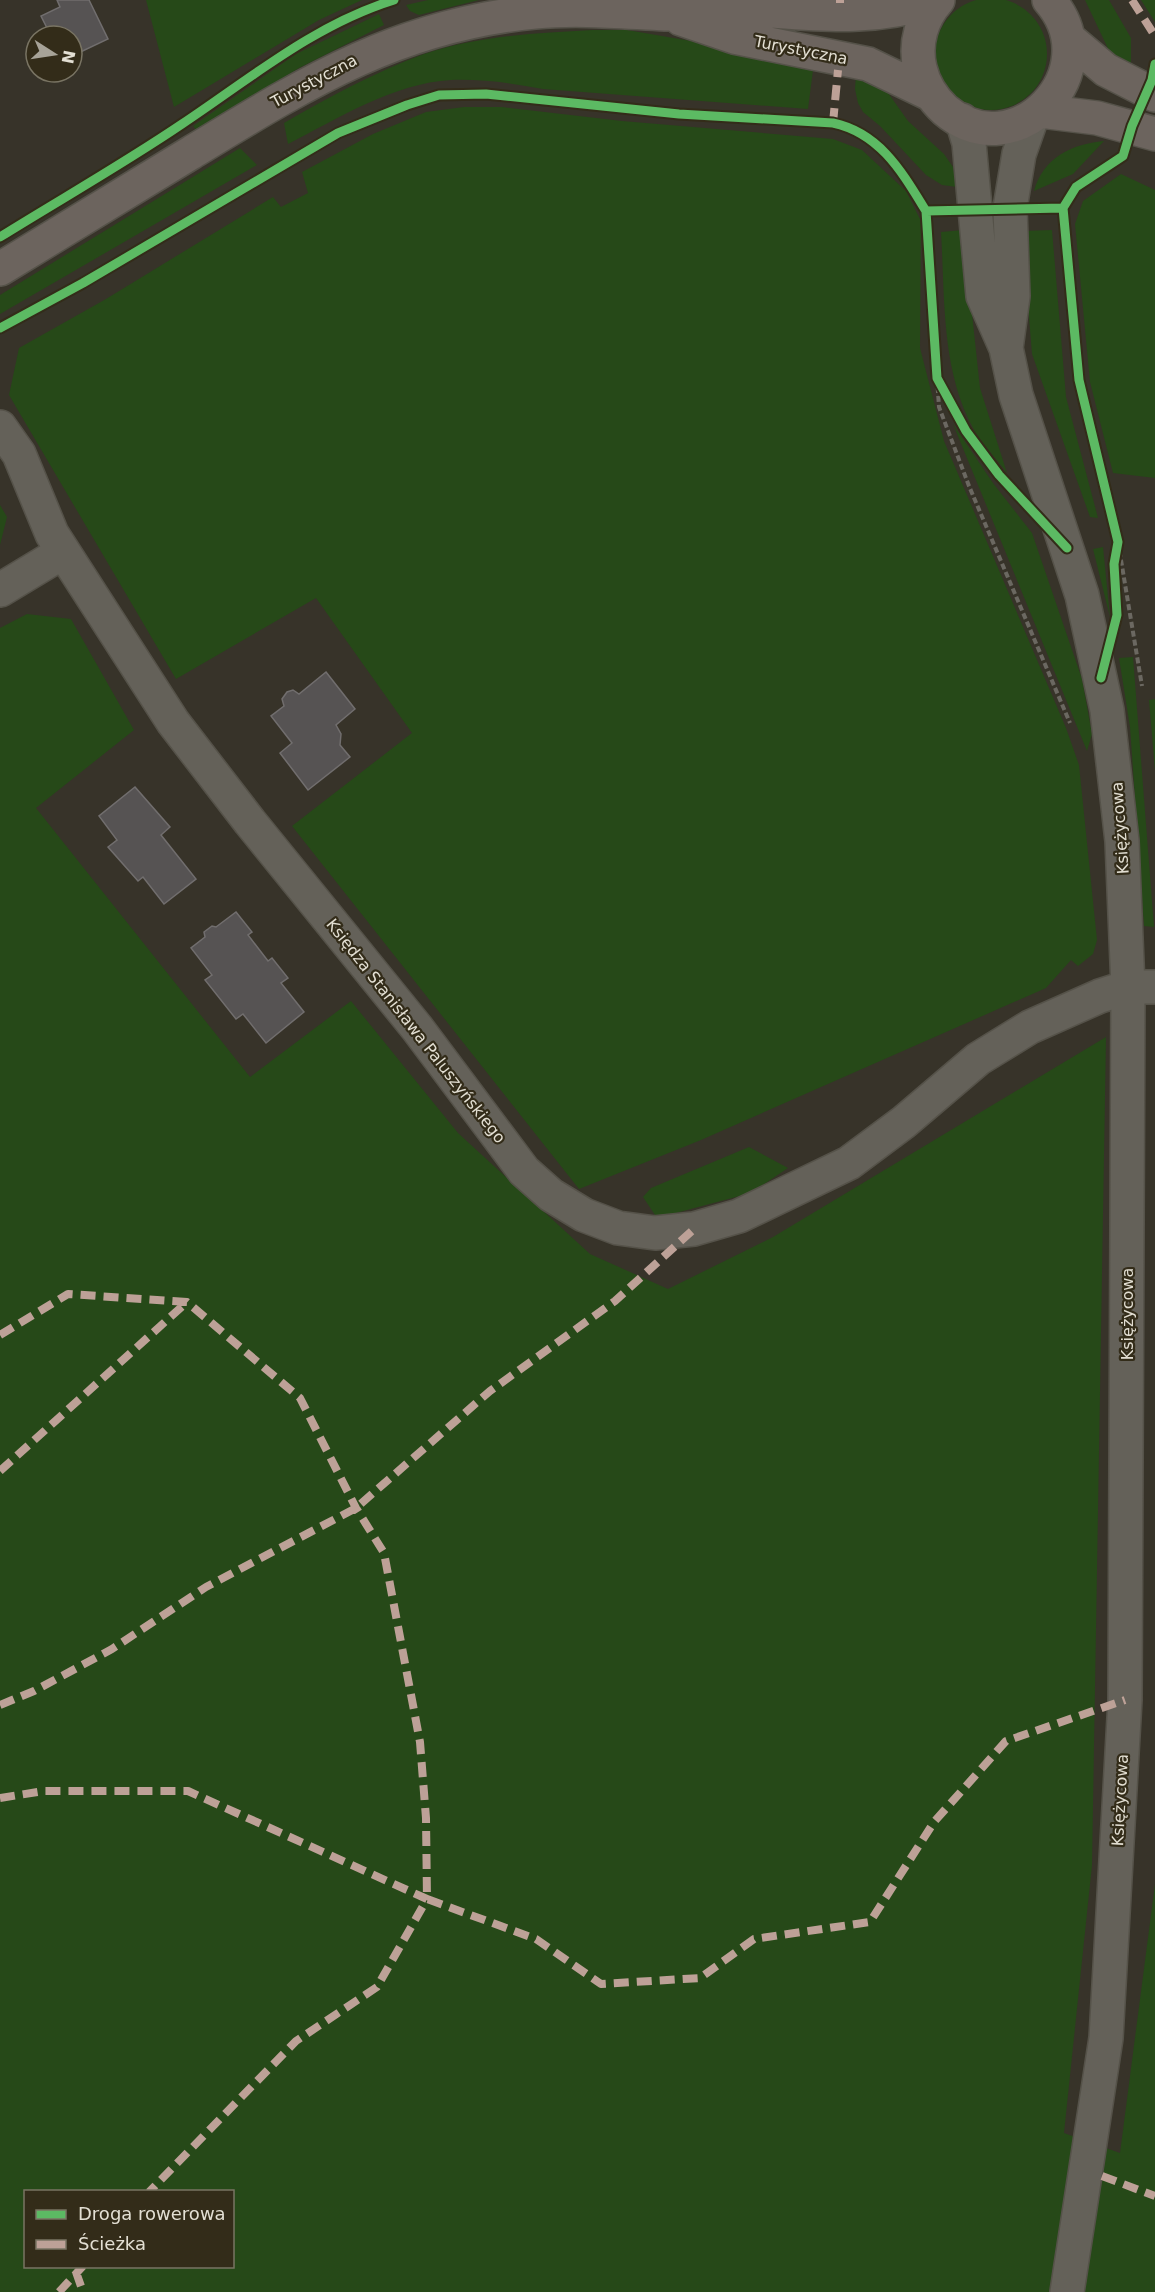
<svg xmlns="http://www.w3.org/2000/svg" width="1155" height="2292" font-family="'DejaVu Sans',sans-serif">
<rect width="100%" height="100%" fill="#373329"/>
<path fill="#264918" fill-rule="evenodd" d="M935 54a56 56 0 1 1 112 0a56 56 0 1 1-112 0Z
M146 0H362L319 20 174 107Z
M428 0H479L419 15 410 11 406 5Z
M1085 0H1109L1131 38V69L1112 57Z
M1141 0H1155V22Z
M379 14 384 25 299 68 197 131 193 126 296 54Z
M592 30H627L814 62 808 109 543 89C512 83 482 79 451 80 394 83 337 119 288 144L284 123C329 97 375 72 424 54 477 36 537 33 592 30Z
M856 75 886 90 908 121 944 154 953 167 957 187 942 185 926 175 880 126 863 112 858 103 855 89Z
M464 107H502L622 121 833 139 862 150 906 191 921 221 920 348 944 441 1066 728 1079 765 1097 940 1093 954 1078 966 1071 960 1046 988 701 1140 579 1189 292 826 412 733 316 598 176 679 9 395 19 348 106 299 273 197 281 207 308 193 302 172 373 134 426 112Z
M1104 141 1073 174 1034 191C1043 158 1071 144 1104 141Z
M240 148 257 165 0 314V295Z
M1121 174 1155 190V478L1113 473 1090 382 1075 224 1083 201Z
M963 230 980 388 1007 473C996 458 982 444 973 428 941 369 945 298 941 232Z
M1052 230 1066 397 1098 518 1090 517 1032 354 1022 231Z
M953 424 993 483 1032 533 1082 679 1092 734 1087 751Z
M0 505 7 517 0 545Z
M1103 547 1110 617 1093 549Z
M27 614 71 619 134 730 36 808 250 1077 351 1001 458 1133 590 1254 668 1289 773 1237 1106 1037 1092 1865 1064 2133 1120 2153 1155 1884V2292H0V628ZM26 2192H232V2266H26Z
M1133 657 1154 927 1144 926 1130 727 1119 658Z
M1155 699V771L1149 700Z
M749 1147 788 1168 751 1193 657 1218 643 1197 651 1188Z"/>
<path fill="#565353" stroke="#716e6e" stroke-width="1.5" d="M57 0H89L108 39 72 56V36H51L41 16 60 7Z
M326 672 355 709 336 725 341 734 340 745 350 757 308 790 280 753 292 743 271 716 284 706 282 699 287 692 293 690 299 694Z
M135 787 170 827 161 835 196 879 164 904 143 877 138 881 108 847 117 840 99 816Z
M236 912 252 932 248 935 268 961 272 958 288 978 281 983 304 1012 266 1043 243 1014 236 1019 205 980 212 975 191 948 205 937 204 932 212 926 216 927Z"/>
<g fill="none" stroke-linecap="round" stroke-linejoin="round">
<defs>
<path id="street" d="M962 120 969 143 983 296 1006 348 1016 395 1082 595 1107 710 1122 841 1128 987 1125 1700 1106 2038 1067 2292
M1006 348 1013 296 1010 208 1019 154 1032 117
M0 427 19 454 52 534 173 722 250 822 417 1028 524 1171 551 1195 584 1215 618 1228 655 1233 694 1229 739 1216 849 1163 904 1122 978 1059 1030 1027 1100 996 1128 987H1155
M0 590 63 552"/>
<path id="secondary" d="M938 0C922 18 914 43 920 68 924 85 932 98 945 110 1015 170 1111 71 1049 0
M681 19 734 37 868 64 930 94
M1068 38 1106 70 1155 95
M1040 111 1097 118 1155 134
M0 269C63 231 126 193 189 154 304 84 397 25 535 12 579 8 621 12 665 14 690 15 716 8 741 9 810 13 867 23 935 0"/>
</defs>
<use href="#street" stroke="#555249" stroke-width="36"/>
<use href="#secondary" stroke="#555249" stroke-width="36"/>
<path stroke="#6b6861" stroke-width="4" stroke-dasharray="6 3" stroke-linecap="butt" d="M937 378 939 407 969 486 1070 723
M1118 542 1142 686"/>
<use href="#street" stroke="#646159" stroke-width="33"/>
<use href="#secondary" stroke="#6c645e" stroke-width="33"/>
<path stroke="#bda197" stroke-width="8" stroke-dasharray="15 8" stroke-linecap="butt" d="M1132 0 1155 36
M840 3V0
M833 123 838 70
M0 1335 68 1294 187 1302 300 1398 356 1508 384 1553 420 1742 426 1818 427 1899 536 1939 601 1984 700 1978 754 1939 870 1922 934 1822 1006 1741 1125 1700
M0 1471 187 1302
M0 1705 34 1691 112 1649 206 1587 356 1508 490 1391 615 1301 694 1229
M0 1798 44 1791H188L427 1899 377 1987 296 2041 149 2192
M1102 2176 1155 2196
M76 2272 83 2292
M59 2292 83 2266"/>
<defs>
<path id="cycleway" d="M926 211 937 378 966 431 999 475 1067 548
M0 237C61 199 123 164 182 124 251 78 314 25 394 0
M0 328 83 283 338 133 407 105 439 95 486 94 679 114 833 123C880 133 902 172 926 211L1063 208
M1101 678 1117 615 1114 564 1118 542 1079 380 1063 208 1076 187 1123 156 1132 126 1152 80 1155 64"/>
</defs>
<use href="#cycleway" stroke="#332c19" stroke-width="13"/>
<use href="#cycleway" stroke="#5cba63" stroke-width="9"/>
</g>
<g text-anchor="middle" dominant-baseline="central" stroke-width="4.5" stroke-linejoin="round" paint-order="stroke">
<g font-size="16" fill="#e3dfd3" stroke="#332c19">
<text transform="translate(801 50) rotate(11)">Turystyczna</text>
<text transform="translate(314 81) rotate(-28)">Turystyczna</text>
<text transform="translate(1120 828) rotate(-94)">Księżycowa</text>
<text transform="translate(416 1031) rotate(52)">Księdza Stanisława Paluszyńskiego</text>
<text transform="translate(1127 1314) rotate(-90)">Księżycowa</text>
<text transform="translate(1120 1800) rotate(-87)">Księżycowa</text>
</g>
</g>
<rect x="24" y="2190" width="210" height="78" fill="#332c19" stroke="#797463" stroke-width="1.5"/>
<rect x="36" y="2210" width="30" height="9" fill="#5cba63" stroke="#797463" stroke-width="1.5"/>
<text x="78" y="2220" font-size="18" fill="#e3dfd3">Droga rowerowa</text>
<rect x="36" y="2240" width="30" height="9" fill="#bda197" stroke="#797463" stroke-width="1.5"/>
<text x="78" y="2250" font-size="18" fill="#e3dfd3">Ścieżka</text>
<g transform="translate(54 54) rotate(102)"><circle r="28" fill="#332c19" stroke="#797463" stroke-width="1.5"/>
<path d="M0-4.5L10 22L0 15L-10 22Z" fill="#a7a398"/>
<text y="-9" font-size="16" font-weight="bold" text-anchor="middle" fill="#e3dfd3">N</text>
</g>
</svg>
